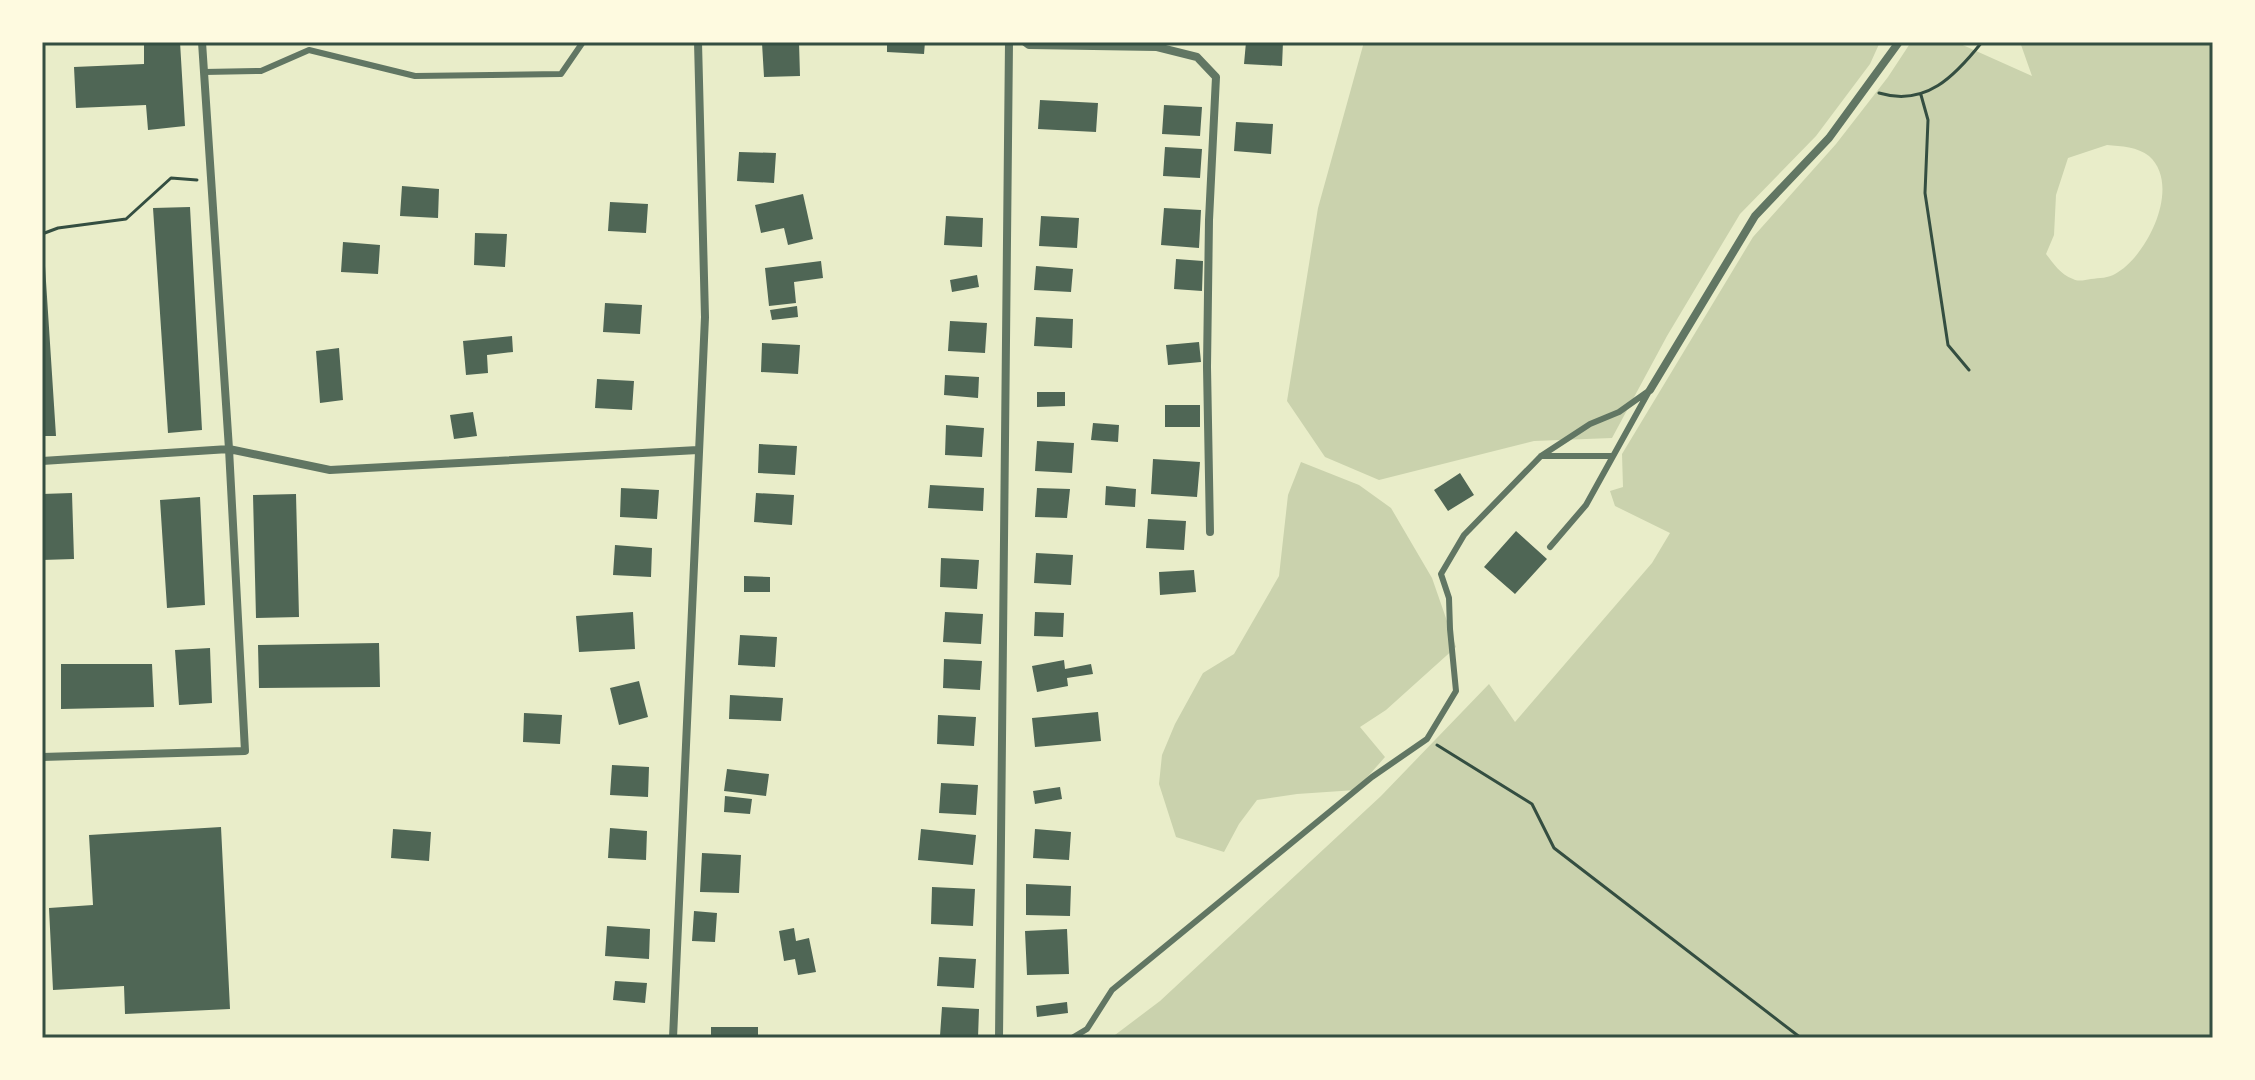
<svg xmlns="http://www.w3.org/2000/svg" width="2255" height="1080" font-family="Helvetica,sans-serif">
<rect width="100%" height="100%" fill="#e9edc9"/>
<path fill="#cad2ad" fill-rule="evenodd" d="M1364 42H1880L1870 64 1816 136 1740 214 1667 336 1612 438 1534 441 1379 480 1325 457 1287 401 1318 208Z
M1911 42H1956L2032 76 2020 42H2213V1038H1111L1160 1001 1381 796 1489 684 1515 722 1652 563 1670 533 1615 506 1610 491 1623 487 1622 454 1753 237 1836 144 1888 77ZM2107 145C2121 146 2138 147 2149 156 2182 185 2148 256 2115 274 2109 278 2099 278 2091 279 2085 280 2078 282 2073 279 2060 274 2054 264 2046 254L2054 235 2056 195 2068 158Z
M1301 462 1359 485 1391 508 1432 578 1456 647 1386 710 1360 727 1385 757 1356 790 1297 794 1257 800 1239 824 1224 852 1176 837 1159 784 1162 755 1175 724 1203 673 1234 654 1279 576 1288 495Z"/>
<path fill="#4f6655" d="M144 42H180L185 126 148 130 146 105 76 108 74 67 144 64Z
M799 42 800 76 764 77 762 43Z
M887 42H925L924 54 887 52Z
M1246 42H1283L1282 66 1244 64Z
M1040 100 1098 103 1096 132 1038 129Z
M1164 105 1202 107 1200 136 1162 134Z
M1236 122 1273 124 1271 154 1234 151Z
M1165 147 1202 149 1200 178 1163 176Z
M739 152 776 153 774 183 737 181Z
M402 186 439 189 438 218 400 216Z
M803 194 813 239 788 245 784 228 761 233 755 205Z
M610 202 648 204 646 233 608 231Z
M190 207 202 430 168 433 153 208Z
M1164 208 1201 210 1199 248 1161 245Z
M946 216 983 218 982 247 944 245Z
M1041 216 1079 218 1077 248 1039 246Z
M475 233 507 234 505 267 474 265Z
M343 242 380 245 378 274 341 272Z
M1176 259 1203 261 1202 291 1174 289Z
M821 261 823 278 794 282 796 303 769 306 765 268Z
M45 266 56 436H42V267Z
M1036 266 1073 269 1071 292 1034 290Z
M977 275 979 287 952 292 950 280Z
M605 303 642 305 640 334 603 332Z
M797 306 798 317 772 320 770 310Z
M1036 317 1073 319 1072 348 1034 346Z
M950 321 987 323 985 353 948 351Z
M512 336 513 352 487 355 488 373 466 375 463 341Z
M1199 342 1201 362 1168 365 1166 345Z
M762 343 800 345 798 374 761 372Z
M339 348 343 400 320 403 316 351Z
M945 375 979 377 978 398 944 395Z
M597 379 634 381 632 410 595 408Z
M1037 392H1065V406L1037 407Z
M1165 405H1200V427H1165Z
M473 412 477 436 454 439 450 415Z
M1093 423 1119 425 1118 442 1091 440Z
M946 425 984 428 982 457 945 455Z
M1037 441 1074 443 1072 473 1035 471Z
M759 444 797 446 795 475 758 473Z
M1153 459 1200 462 1197 497 1151 494Z
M1460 473 1474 495 1448 511 1434 490Z
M930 485 984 488 983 511 928 508Z
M1106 486 1136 489 1135 507 1105 505Z
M621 488 659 490 657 519 620 517Z
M1037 488 1070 489 1067 518 1035 517Z
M72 493 74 559 42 560V494Z
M756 493 794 495 792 525 754 522Z
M296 494 299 617 256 618 253 495Z
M200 497 205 605 167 608 160 500Z
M1148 519 1186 521 1184 550 1146 548Z
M1516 531 1547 559 1515 594 1484 567Z
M615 545 652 548 651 577 613 575Z
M1036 553 1073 555 1071 585 1034 583Z
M941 558 979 560 977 589 940 587Z
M1194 570 1196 592 1160 595 1159 572Z
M744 576 770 577V592H744Z
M633 612 635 649 579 652 576 616Z
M945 612 983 614 981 644 943 642Z
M1035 612 1064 613 1063 637 1034 636Z
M740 635 777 637 775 667 738 665Z
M379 643 380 687 259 688 258 645Z
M210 648 212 703 179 705 175 650Z
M944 659 982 661 980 690 943 688Z
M1064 660 1065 669 1091 664 1093 674 1067 678 1068 686 1037 692 1032 666Z
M61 664H152L154 707 61 709Z
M639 681 648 717 619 725 610 688Z
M730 695 783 698 781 721 729 719Z
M1098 712 1101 741 1035 747 1032 718Z
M524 713 562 715 560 744 523 742Z
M938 715 976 717 974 746 937 744Z
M612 765 649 767 648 797 610 795Z
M727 769 769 774 766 796 724 791Z
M941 783 978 785 976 815 939 813Z
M1060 787 1062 799 1035 804 1033 791Z
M725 796 752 799 750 814 724 812Z
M221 827 230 1009 125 1014 124 986 53 990 49 908 93 905 89 835Z
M610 828 647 831 646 860 608 858Z
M393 829 431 832 429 861 391 858Z
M921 829 976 835 973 865 918 860Z
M1035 829 1071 832 1069 860 1033 858Z
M702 853 741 855 739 893 700 892Z
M1026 884 1071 886 1070 916 1026 915Z
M932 887 975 889 973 926 931 924Z
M694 911 717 913 715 942 692 941Z
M607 926 650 929 649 959 605 956Z
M794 928 796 941 809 938 816 972 798 975 795 959 784 961 779 931Z
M1067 929 1069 974 1027 975 1025 931Z
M939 957 976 959 974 988 937 986Z
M615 981 647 983 645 1003 613 1000Z
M1067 1002 1068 1013 1037 1017 1036 1006Z
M942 1007 979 1009 978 1038 940 1036Z
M711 1027H758V1038H711Z"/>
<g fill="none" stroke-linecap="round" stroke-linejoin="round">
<path stroke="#344e41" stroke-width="3" d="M1879 93C1926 107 1955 76 1982 42
M1921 95 1928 120 1925 193 1948 345 1969 370
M42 234 58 228 126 219 171 178 197 180
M1437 745 1532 804 1554 848 1801 1038"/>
<path stroke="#617663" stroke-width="6" d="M204 72 261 71 309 50 415 76 561 74 583 42
M1541 456H1613
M1550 547 1586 505 1648 393
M1072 1038 1087 1029 1112 990 1372 777 1427 739 1456 691 1450 629 1449 598 1441 574 1464 535 1541 456 1590 424 1619 412 1650 390"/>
<path stroke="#617663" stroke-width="8" d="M1025 42 1029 45 1157 47 1197 57 1216 77 1209 220 1207 367 1210 532
M1650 390 1755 216 1829 138 1899 42
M42 461 229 449 330 470 698 450
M42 757 245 751 229 449 202 42
M673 1038 705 317 698 42
M999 1038 1009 42"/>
</g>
<rect width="2255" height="1080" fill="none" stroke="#fefae0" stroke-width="88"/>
<rect x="44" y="44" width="2167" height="992" fill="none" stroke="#344e41" stroke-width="3"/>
</svg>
